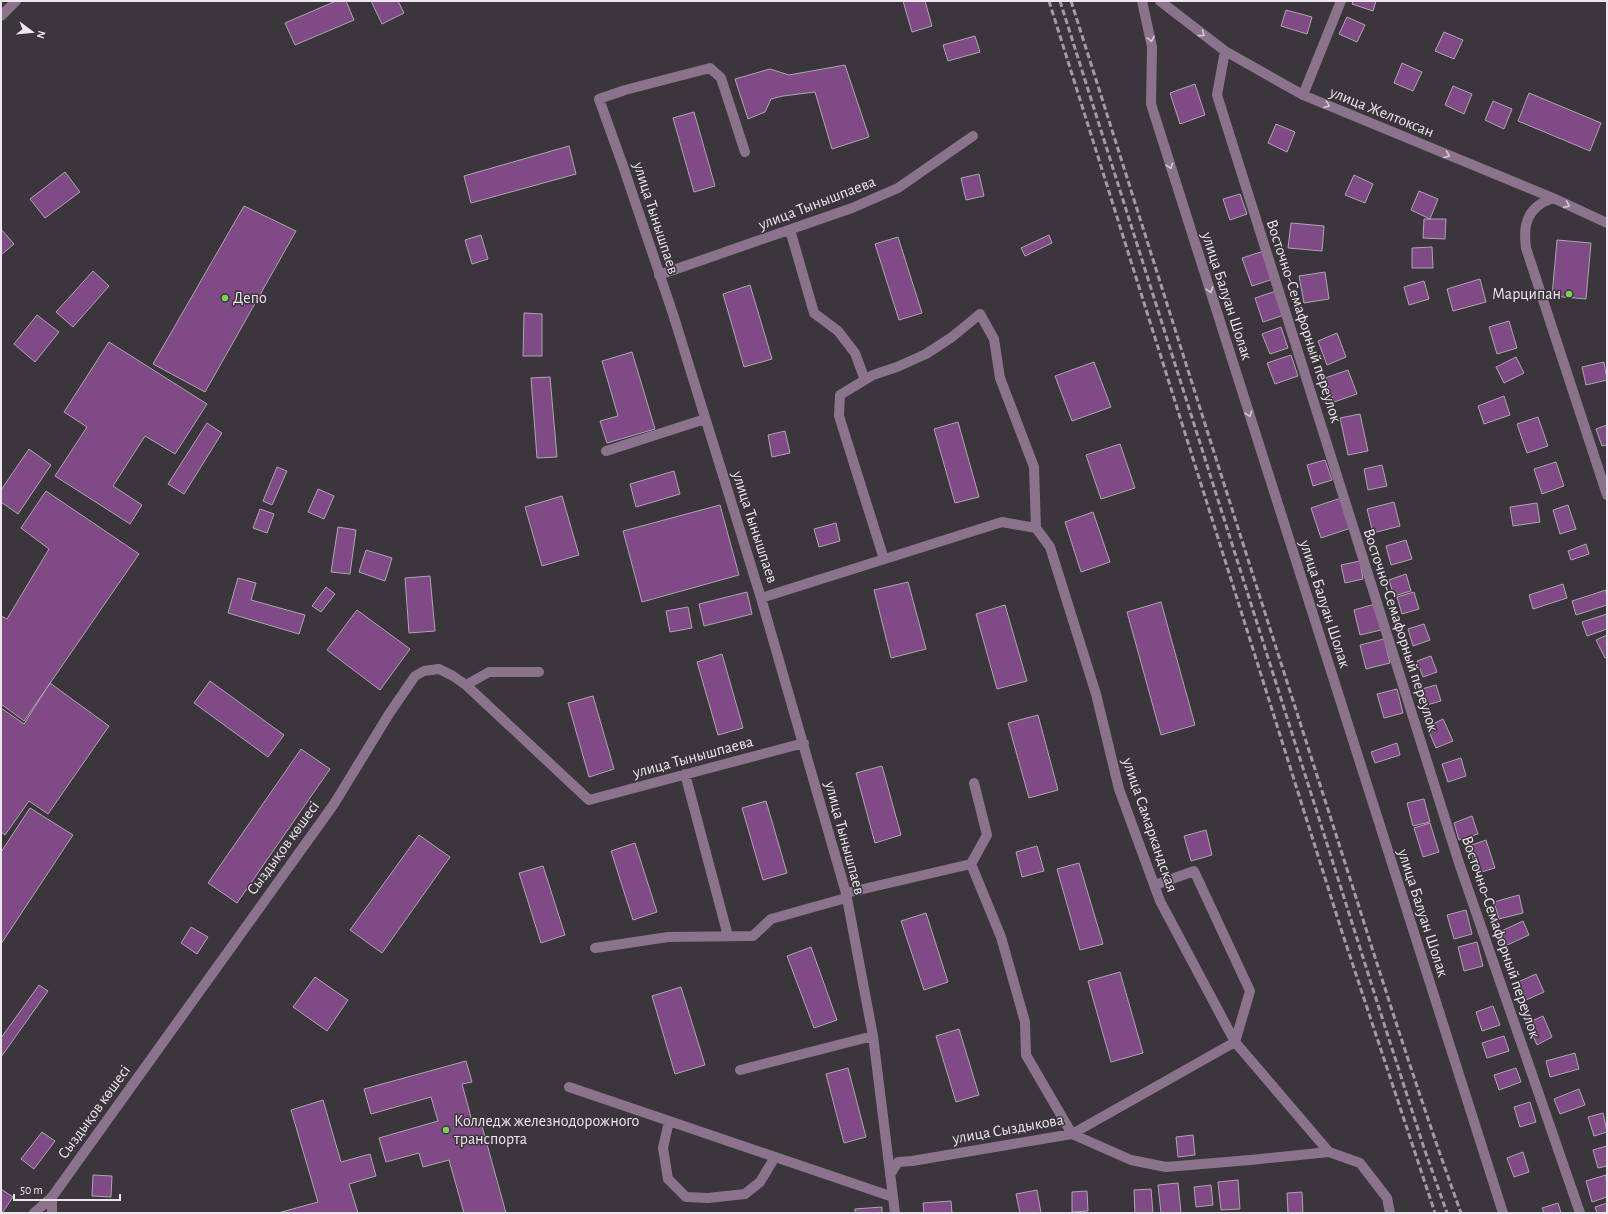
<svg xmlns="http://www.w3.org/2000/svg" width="1608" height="1214" font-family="'Alegreya Sans',sans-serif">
<rect width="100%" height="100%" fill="#3b353c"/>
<path fill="#7f4a85" stroke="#aea6af" d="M336 1H346L354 20 295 45 285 23Z
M371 1H398L404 13 382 24Z
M903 1H925L932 26 912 32Z
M1353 1H1376L1373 11 1352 4Z
M1286 10 1312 17 1307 34 1281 26Z
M1347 17 1365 25 1357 42 1339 34Z
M1444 32 1463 40 1454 59 1435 51Z
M975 36 980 52 948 61 943 45Z
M1402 63 1422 72 1413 91 1394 83Z
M845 65 869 137 832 149 815 92 783 96 771 99 765 112 748 119 735 79 770 69 789 75Z
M1195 84 1205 115 1180 124 1170 93Z
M1453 86 1472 94 1464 114 1445 105Z
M1529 93 1601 123 1590 151 1518 121Z
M1493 101 1512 109 1504 129 1485 120Z
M694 112 715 186 694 192 673 118Z
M1276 124 1295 132 1287 152 1268 143Z
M569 146 576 174 471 203 464 176Z
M65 172 80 192 45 218 30 199Z
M979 174 984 196 966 200 961 178Z
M1354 175 1373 184 1365 203 1345 195Z
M1419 191 1438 199 1430 219 1411 210Z
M1240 194 1247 214 1230 220 1223 199Z
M244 206 296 231 205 392 153 364Z
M1424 219H1446L1445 239 1423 238Z
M1291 223 1324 226 1322 251 1288 248Z
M1 229 14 244 1 255Z
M481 235 488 259 472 264 465 240Z
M1049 235 1052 243 1025 256 1021 248Z
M898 237 922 313 899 320 875 244Z
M1557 240 1591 243 1586 299 1552 296Z
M1432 247 1433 268H1412V248Z
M1264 251 1273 279 1252 286 1242 258Z
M93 271 109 286 73 327 56 312Z
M1325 272 1329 299 1304 303 1299 276Z
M1480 279 1486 302 1453 311 1447 289Z
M1424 281 1429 299 1409 305 1404 287Z
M750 285 772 359 744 367 723 294Z
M1276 291 1284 315 1263 322 1255 298Z
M524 313 542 314V356H523Z
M37 315 59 332 35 362 14 344Z
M1509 321 1517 348 1497 354 1489 327Z
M1281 327 1288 348 1270 354 1262 334Z
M1337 333 1346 357 1327 365 1318 341Z
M109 342 207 404 175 454 145 436 113 486 142 505 130 524 55 476 87 427 64 412Z
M632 352 655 429 607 443 600 421 618 416 602 361Z
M1291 355 1298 376 1275 384 1267 363Z
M1516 357 1524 373 1504 383 1496 367Z
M1094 362 1111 407 1072 421 1055 376Z
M1604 362 1607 380 1586 385 1582 367Z
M1348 370 1357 394 1334 402 1325 378Z
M550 377 557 457 537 458 531 378Z
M1504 396 1510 415 1484 424 1478 406Z
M1360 414 1368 451 1348 455 1340 418Z
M1538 417 1548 446 1527 453 1517 424Z
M958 422 979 497 955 503 934 429Z
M207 423 222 433 184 494 168 484Z
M1607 425V445L1602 446 1596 429Z
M785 431 790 453 772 457 768 435Z
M1120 444 1135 488 1101 499 1086 455Z
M29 449 51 465 18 514 1 502V490Z
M1325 460 1332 480 1313 486 1307 465Z
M1556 462 1564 486 1542 494 1534 469Z
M1382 465 1387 486 1368 490 1364 469Z
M277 467 287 471 272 505 263 501Z
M674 471 680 494 636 507 630 484Z
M318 489 334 496 324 519 308 512Z
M46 491 139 554 24 721 1 704V616L7 619 49 549 21 528Z
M562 496 579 555 542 566 525 507Z
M1341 498 1351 528 1321 538 1311 508Z
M1394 502 1400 526 1373 533 1367 509Z
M1537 503 1540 522 1513 526 1510 507Z
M720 505 739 575 642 602 623 531Z
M1568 505 1576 529 1560 534 1553 510Z
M260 509 274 514 267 533 253 528Z
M1093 512 1110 562 1081 572 1065 522Z
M836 523 840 541 819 547 814 529Z
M338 527 356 530 350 574 331 572Z
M1406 540 1412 559 1391 565 1386 546Z
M1586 544 1589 554 1571 560 1568 551Z
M366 550 392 558 385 581 359 572Z
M1360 561 1363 579 1345 583 1341 565Z
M1406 574 1411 591 1394 596 1389 580Z
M430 576 435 631 409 633 405 578Z
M238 578 256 583 251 600 305 615 299 634 228 613Z
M908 582 926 649 891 658 874 590Z
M1563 584 1567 598 1533 609 1529 595Z
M326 587 335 594 321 612 312 606Z
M1606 590 1607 605 1576 615 1572 601Z
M747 592 752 614 704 626 699 604Z
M1414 592 1419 609 1402 614 1397 597Z
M1161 602 1195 725 1161 735 1127 612Z
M1375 604 1381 630 1360 635 1354 610Z
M1005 605 1027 681 997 689 976 614Z
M688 607 692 628 670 632 666 611Z
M357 610 410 649 380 690 327 650Z
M1607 614V629L1587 636 1582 622Z
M1424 624 1430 640 1413 646 1408 629Z
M1607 635V657L1605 658 1596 640Z
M1384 639 1390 663 1366 669 1360 645Z
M722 654 743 728 718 735 697 662Z
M1431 656 1437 672 1423 677 1417 661Z
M210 681 284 735 268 757 194 703Z
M50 683 109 726 48 814 29 801 5 835 1 832V708L24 724Z
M1436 685 1441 701 1427 705 1422 689Z
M1397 689 1403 713 1384 718 1377 694Z
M593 696 614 769 589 777 568 703Z
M1038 715 1058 790 1029 798 1008 723Z
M1443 719 1453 741 1436 748 1427 727Z
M1397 743 1400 755 1375 763 1371 752Z
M301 749 330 769 237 903 208 883Z
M1461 758 1466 776 1448 782 1442 764Z
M882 766 901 835 875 843 856 773Z
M1424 799 1430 822 1413 826 1407 803Z
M766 801 787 873 763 880 742 808Z
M30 808 73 835 1 944V852Z
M1472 816 1478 834 1459 840 1454 823Z
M1430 823 1439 852 1423 857 1414 828Z
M1206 830 1212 855 1191 861 1184 836Z
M419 835 450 857 382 953 350 930Z
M1486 840 1495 868 1478 873 1469 846Z
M635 843 657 912 633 920 611 851Z
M1037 846 1044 871 1022 877 1016 852Z
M1079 863 1103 944 1080 950 1057 869Z
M543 866 565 935 541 943 519 873Z
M1519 895 1523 913 1499 919 1494 902Z
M1466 910 1472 934 1454 939 1447 915Z
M926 913 948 982 924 990 901 921Z
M1523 921 1529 935 1503 947 1497 933Z
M191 927 208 937 197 954 181 943Z
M1477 942 1483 966 1464 971 1458 947Z
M811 947 837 1020 814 1028 787 956Z
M1120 972 1143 1053 1111 1062 1088 981Z
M1536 974 1544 992 1526 1000 1518 982Z
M315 977 348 1000 327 1031 293 1007Z
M39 985 48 991 1 1057V1038Z
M681 987 705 1065 675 1074 652 996Z
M1493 1006 1500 1025 1482 1031 1476 1012Z
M1543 1016 1552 1037 1537 1045 1527 1023Z
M959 1029 979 1095 956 1102 936 1036Z
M1504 1036 1509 1051 1487 1058 1482 1043Z
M1575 1053 1579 1069 1550 1077 1546 1061Z
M466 1061 472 1082 462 1084 472 1121 480 1119 506 1213H464L449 1160 423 1167 419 1153 386 1162 379 1138 438 1121 431 1097 371 1114 364 1089Z
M848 1068 866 1137 844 1143 826 1074Z
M1516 1068 1521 1082 1499 1090 1494 1075Z
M1579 1089 1585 1105 1560 1114 1554 1099Z
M323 1100 341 1162 370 1154 376 1176 349 1184 358 1213H278L318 1202 291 1110Z
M1530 1102 1536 1122 1520 1127 1514 1107Z
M1603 1113 1607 1132 1594 1136 1588 1117Z
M42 1132 55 1141 34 1169 21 1159Z
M1193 1135 1195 1155 1178 1157 1176 1137Z
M1607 1146V1166L1598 1168 1593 1150Z
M1523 1152 1529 1172 1514 1177 1507 1158Z
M93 1175 112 1176 111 1197 92 1196Z
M1606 1175 1607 1197 1592 1202 1586 1181Z
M1238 1180 1240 1209 1221 1210 1218 1182Z
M1178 1183 1181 1213H1161L1158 1185Z
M1211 1185 1213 1205 1196 1207 1194 1187Z
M1 1189 13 1197 2 1213H1Z
M1151 1189 1153 1213H1135L1134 1190Z
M1037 1190 1041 1213H1020L1016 1194Z
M1087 1191 1088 1211 1072 1212V1192Z
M1302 1192 1303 1213H1288L1287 1193Z
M951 1201 952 1213H924L923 1203Z
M1558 1203 1561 1213H1544L1542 1208Z
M1607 1203V1213H1597L1595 1207Z
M882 1207V1213H855V1209Z"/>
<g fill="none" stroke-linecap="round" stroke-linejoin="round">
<path stroke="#8b738d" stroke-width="10" d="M1142 1 1152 47 1151 104 1503 1213
M1160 1 1225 51 1303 95 1553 198 1607 223
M1 16 16 1
M1225 51 1217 95 1459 863 1580 1213
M1303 95 1341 1
M745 152 721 78 710 68 625 90 599 99 622 163 673 314 761 598 846 893 873 1036 895 1213
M1553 198C1549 200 1542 202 1539 205 1524 216 1524 232 1526 248L1607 495
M790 230 814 313 838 331 855 353 865 380
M659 275 852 208 898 188 973 136
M606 451 705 419
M884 559 839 416 840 395 873 375 897 367 926 354 952 337 980 314 994 339 1000 378 1034 467 1036 528 1050 547 1096 694 1119 789 1160 901 1235 1042 1329 1152 1360 1163 1387 1198 1390 1213
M761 598 1002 522 1036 528
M466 685 489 672H539
M685 774 728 936
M971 864 1001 937 1025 1022 1026 1055 1072 1134 1131 1160 1166 1167 1250 1160 1329 1152
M846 893 971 864 987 835 974 783
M595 948 668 937 753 936 771 919 846 898
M740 1070 873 1036
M569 1087 893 1197
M669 1121 663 1148 668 1179 686 1197 708 1198 745 1194 760 1182 775 1157
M890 1175 898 1162 912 1161 1072 1134 1235 1042 1250 991 1194 871 1155 885
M52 1197V1213
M34 1213 52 1197 334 804 389 714 415 676 424 671 439 669 453 676 466 685 589 800 804 743"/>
<path stroke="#a19ca1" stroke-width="3" stroke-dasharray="6 3" stroke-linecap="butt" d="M1049 1 1342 932 1435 1213
M1060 1 1379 1008 1424 1148 1447 1213
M1071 1C1155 265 1238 530 1323 794 1368 934 1411 1075 1461 1213"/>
</g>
<defs><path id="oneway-chevron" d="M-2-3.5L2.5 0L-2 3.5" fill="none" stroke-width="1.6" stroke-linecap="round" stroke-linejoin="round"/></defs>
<g stroke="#d4cad4">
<use href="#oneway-chevron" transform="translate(1202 34) rotate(37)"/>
<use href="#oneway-chevron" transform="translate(1151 39) rotate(78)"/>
<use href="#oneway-chevron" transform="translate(1327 105) rotate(22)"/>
<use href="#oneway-chevron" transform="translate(1447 155) rotate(22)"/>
<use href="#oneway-chevron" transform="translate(1170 166) rotate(72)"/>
<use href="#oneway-chevron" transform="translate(1567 205) rotate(24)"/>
<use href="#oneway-chevron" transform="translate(1210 290) rotate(72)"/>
<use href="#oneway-chevron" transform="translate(1249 414) rotate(72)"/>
</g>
<g fill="#79d157" stroke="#3b353c" stroke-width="1.5">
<circle cx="1569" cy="294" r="4"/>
<circle cx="225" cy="298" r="4"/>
<circle cx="446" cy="1130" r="4"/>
</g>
<g text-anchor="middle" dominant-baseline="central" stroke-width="3" stroke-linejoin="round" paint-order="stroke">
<g font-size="16" fill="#ece7ec" stroke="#3b353c">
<text transform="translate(1382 112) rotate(22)">улица Желтоксан</text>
<text transform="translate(817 203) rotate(-21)">улица Тынышпаева</text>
<text transform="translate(656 218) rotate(72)">улица Тынышпаев</text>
<text transform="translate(1227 296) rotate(72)">улица Балуан Шолак</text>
<text transform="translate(1304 321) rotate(72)">Восточно-Семафорный переулок</text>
<text transform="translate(755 527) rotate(72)">улица Тынышпаев</text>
<text transform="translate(1325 604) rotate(72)">улица Балуан Шолак</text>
<text transform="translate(1401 630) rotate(72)">Восточно-Семафорный переулок</text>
<text transform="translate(693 757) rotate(-15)">улица Тынышпаева</text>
<text transform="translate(1150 825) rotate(71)">улица Самаркандская</text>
<text transform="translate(845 838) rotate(75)">улица Тынышпаев</text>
<text transform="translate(283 848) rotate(-54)">Сыздықов көшесі</text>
<text transform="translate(1423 913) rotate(72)">улица Балуан Шолак</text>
<text transform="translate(1501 937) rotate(71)">Восточно-Семафорный переулок</text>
<text transform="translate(94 1112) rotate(-54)">Сыздықов көшесі</text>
<text transform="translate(1008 1129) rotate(-10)">улица Сыздыкова</text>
</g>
<g font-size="16" fill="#ece7ec" stroke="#3b353c" text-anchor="start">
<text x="1561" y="294" text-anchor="end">Марципан</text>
<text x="233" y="298">Депо</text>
<text x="454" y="1121">Колледж железнодорожного<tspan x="454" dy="18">транспорта</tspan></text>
</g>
</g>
<rect width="1608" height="1214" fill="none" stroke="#ece7ec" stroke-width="4"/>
<g transform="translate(32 32) rotate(106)" stroke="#3b353c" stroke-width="3" paint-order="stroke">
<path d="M0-3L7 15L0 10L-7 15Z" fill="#ece7ec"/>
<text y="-6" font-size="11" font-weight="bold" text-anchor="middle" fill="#ece7ec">N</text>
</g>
<path d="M14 1194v6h106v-6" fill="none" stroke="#ece7ec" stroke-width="2"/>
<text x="20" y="1194" font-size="12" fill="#ece7ec" stroke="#3b353c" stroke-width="3" paint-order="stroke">50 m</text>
</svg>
